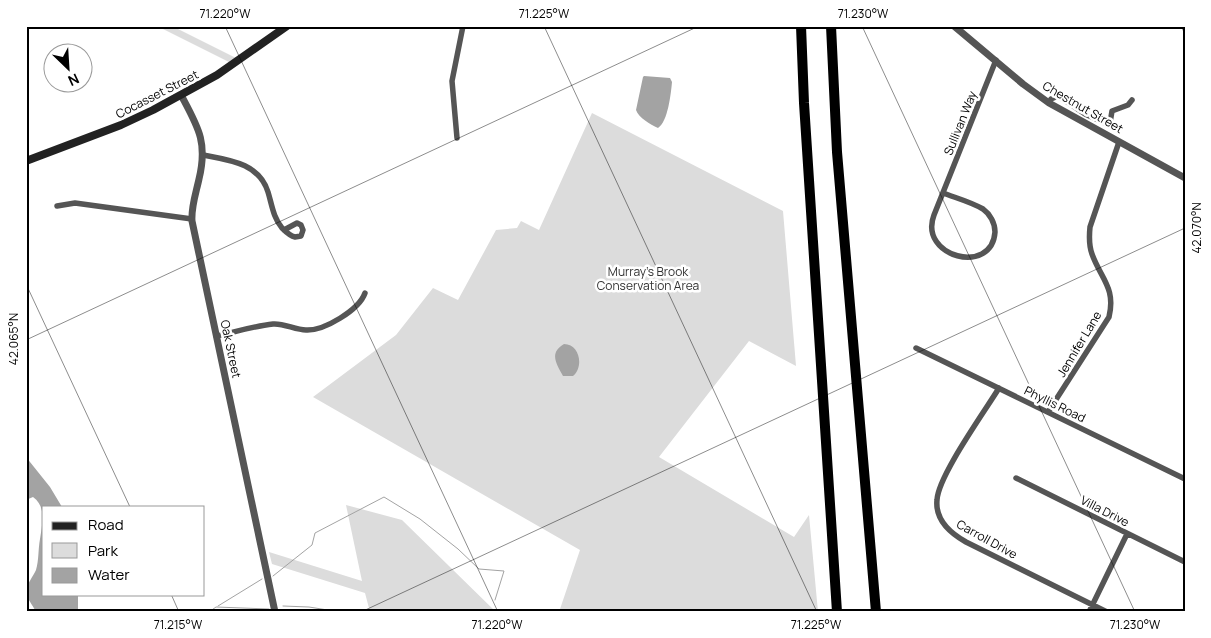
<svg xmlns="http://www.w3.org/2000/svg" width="1211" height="638" font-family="Manrope,sans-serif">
<rect width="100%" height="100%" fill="#fff"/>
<path fill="#dcdcdc" d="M157 26H172L236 58 229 62Z
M592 113 783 211 796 366 749 341 659 457 794 537 809 515 818 612H559L580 550 313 397 396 335 433 288 458 300 496 230 517 228 521 221 539 230Z
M346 505 402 520 496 612H370L365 593 272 564 269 552 362 581Z"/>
<path fill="#a3a3a3" d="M644 76 670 78 672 82C671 93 668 122 658 128 650 124 639 118 636 110L643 77Z
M564 344C580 344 584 367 573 376H563C556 363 549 353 564 344Z
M26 457 50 487 62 507H44V594H78V612H36C33 605 26 598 26 591 27 583 33 577 36 570 39 560 38 550 40 539 42 525 47 507 33 497L26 500Z"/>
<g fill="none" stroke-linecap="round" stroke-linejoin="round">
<path stroke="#a3a3a3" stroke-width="1" d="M273 576 312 545 315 533 384 497 420 519 458 549 479 569 504 571 495 600
M218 606 262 579
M283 606 309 607 340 612
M209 612 216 607 269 609"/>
<path stroke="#555" stroke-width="5.5" d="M1049 103 1051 99 1058 96 1085 114 1107 124 1110 123 1112 111 1128 105 1132 100
M457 138 452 81 463 26
M203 155C229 160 259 163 268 192 272 205 273 217 282 228 286 232 290 236 295 237L301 236 303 230 301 225 297 223 284 230
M943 193C956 198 971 202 983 209 990 214 995 223 995 232 992 276 918 257 934 215L996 60
M57 206 75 203 192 219
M216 336C235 332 254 326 273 324 284 323 295 330 306 330 324 331 359 310 365 293
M916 348 1185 479
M999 388C985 411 938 476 937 500 935 520 950 533 966 542L1107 612
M1048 412 1109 317C1116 288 1101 279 1092 254 1089 246 1089 237 1090 227L1119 142
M1016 478 1185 562
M1089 612 1127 534"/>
<path stroke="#555" stroke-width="7" d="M954 26 1023 84 1049 103 1185 178
M181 95C198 127 208 142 199 179 196 193 191 207 192 221L275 612"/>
<path stroke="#222" stroke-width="8" d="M26 161 121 125 153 110 217 75 287 26"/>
<path stroke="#000" stroke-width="10" d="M801 26 804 103 837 612
M831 26 837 152 876 612"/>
</g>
<path fill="none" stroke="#000" stroke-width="1" stroke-opacity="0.45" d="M225 26 498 612M544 26 817 612M862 26 1135 612M1181 26 1185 34M26 284 130 507M26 340 699 26M171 594 179 612M361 612 1185 228"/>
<g text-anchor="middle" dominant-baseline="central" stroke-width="5" stroke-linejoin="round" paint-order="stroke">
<g font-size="12" fill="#000" stroke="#fff">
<text transform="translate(157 94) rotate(-27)">Cocasset Street</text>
<text transform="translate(1083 107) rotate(30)">Chestnut Street</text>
<text transform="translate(960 123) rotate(-68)">Sullivan Way</text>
<text transform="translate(1079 344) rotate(-59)">Jennifer Lane</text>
<text transform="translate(231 349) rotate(78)">Oak Street</text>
<text transform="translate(1055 404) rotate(26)">Phyllis Road</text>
<text transform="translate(1105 511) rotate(27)">Villa Drive</text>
<text transform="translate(987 539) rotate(29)">Carroll Drive</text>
</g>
<g font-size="12" fill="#333" stroke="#fff">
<text x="648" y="271">Murray's Brook<tspan x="648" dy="14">Conservation Area</tspan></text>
</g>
</g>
<rect width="1211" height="638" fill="none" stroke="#ffffff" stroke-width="55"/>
<rect x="42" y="506" width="162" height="90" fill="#ffffff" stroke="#999999"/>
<rect x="52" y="522" width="25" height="8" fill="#222222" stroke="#999999"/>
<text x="88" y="530" font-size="15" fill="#000000">Road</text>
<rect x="52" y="543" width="25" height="15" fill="#dcdcdc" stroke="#999999"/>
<text x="88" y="556" font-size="15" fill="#000000">Park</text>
<rect x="52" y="568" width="25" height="15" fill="#a3a3a3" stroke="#999999"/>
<text x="88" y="580" font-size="15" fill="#000000">Water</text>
<g transform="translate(68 68) rotate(155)"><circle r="24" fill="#ffffff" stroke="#999999"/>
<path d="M0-4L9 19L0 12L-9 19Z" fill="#000000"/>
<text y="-8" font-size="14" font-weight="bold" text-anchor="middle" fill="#000000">N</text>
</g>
<rect x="28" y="28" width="1156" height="582" fill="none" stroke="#000" stroke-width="2"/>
<g font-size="12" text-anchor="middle" fill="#000">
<text x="225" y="18">71.220°W</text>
<text x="544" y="18">71.225°W</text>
<text x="863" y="18">71.230°W</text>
<text transform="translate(1197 228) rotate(-90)" y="4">42.070°N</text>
<text transform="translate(14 339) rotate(-90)" y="4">42.065°N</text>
<text x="178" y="629">71.215°W</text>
<text x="497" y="629">71.220°W</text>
<text x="816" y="629">71.225°W</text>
<text x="1135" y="629">71.230°W</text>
</g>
</svg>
